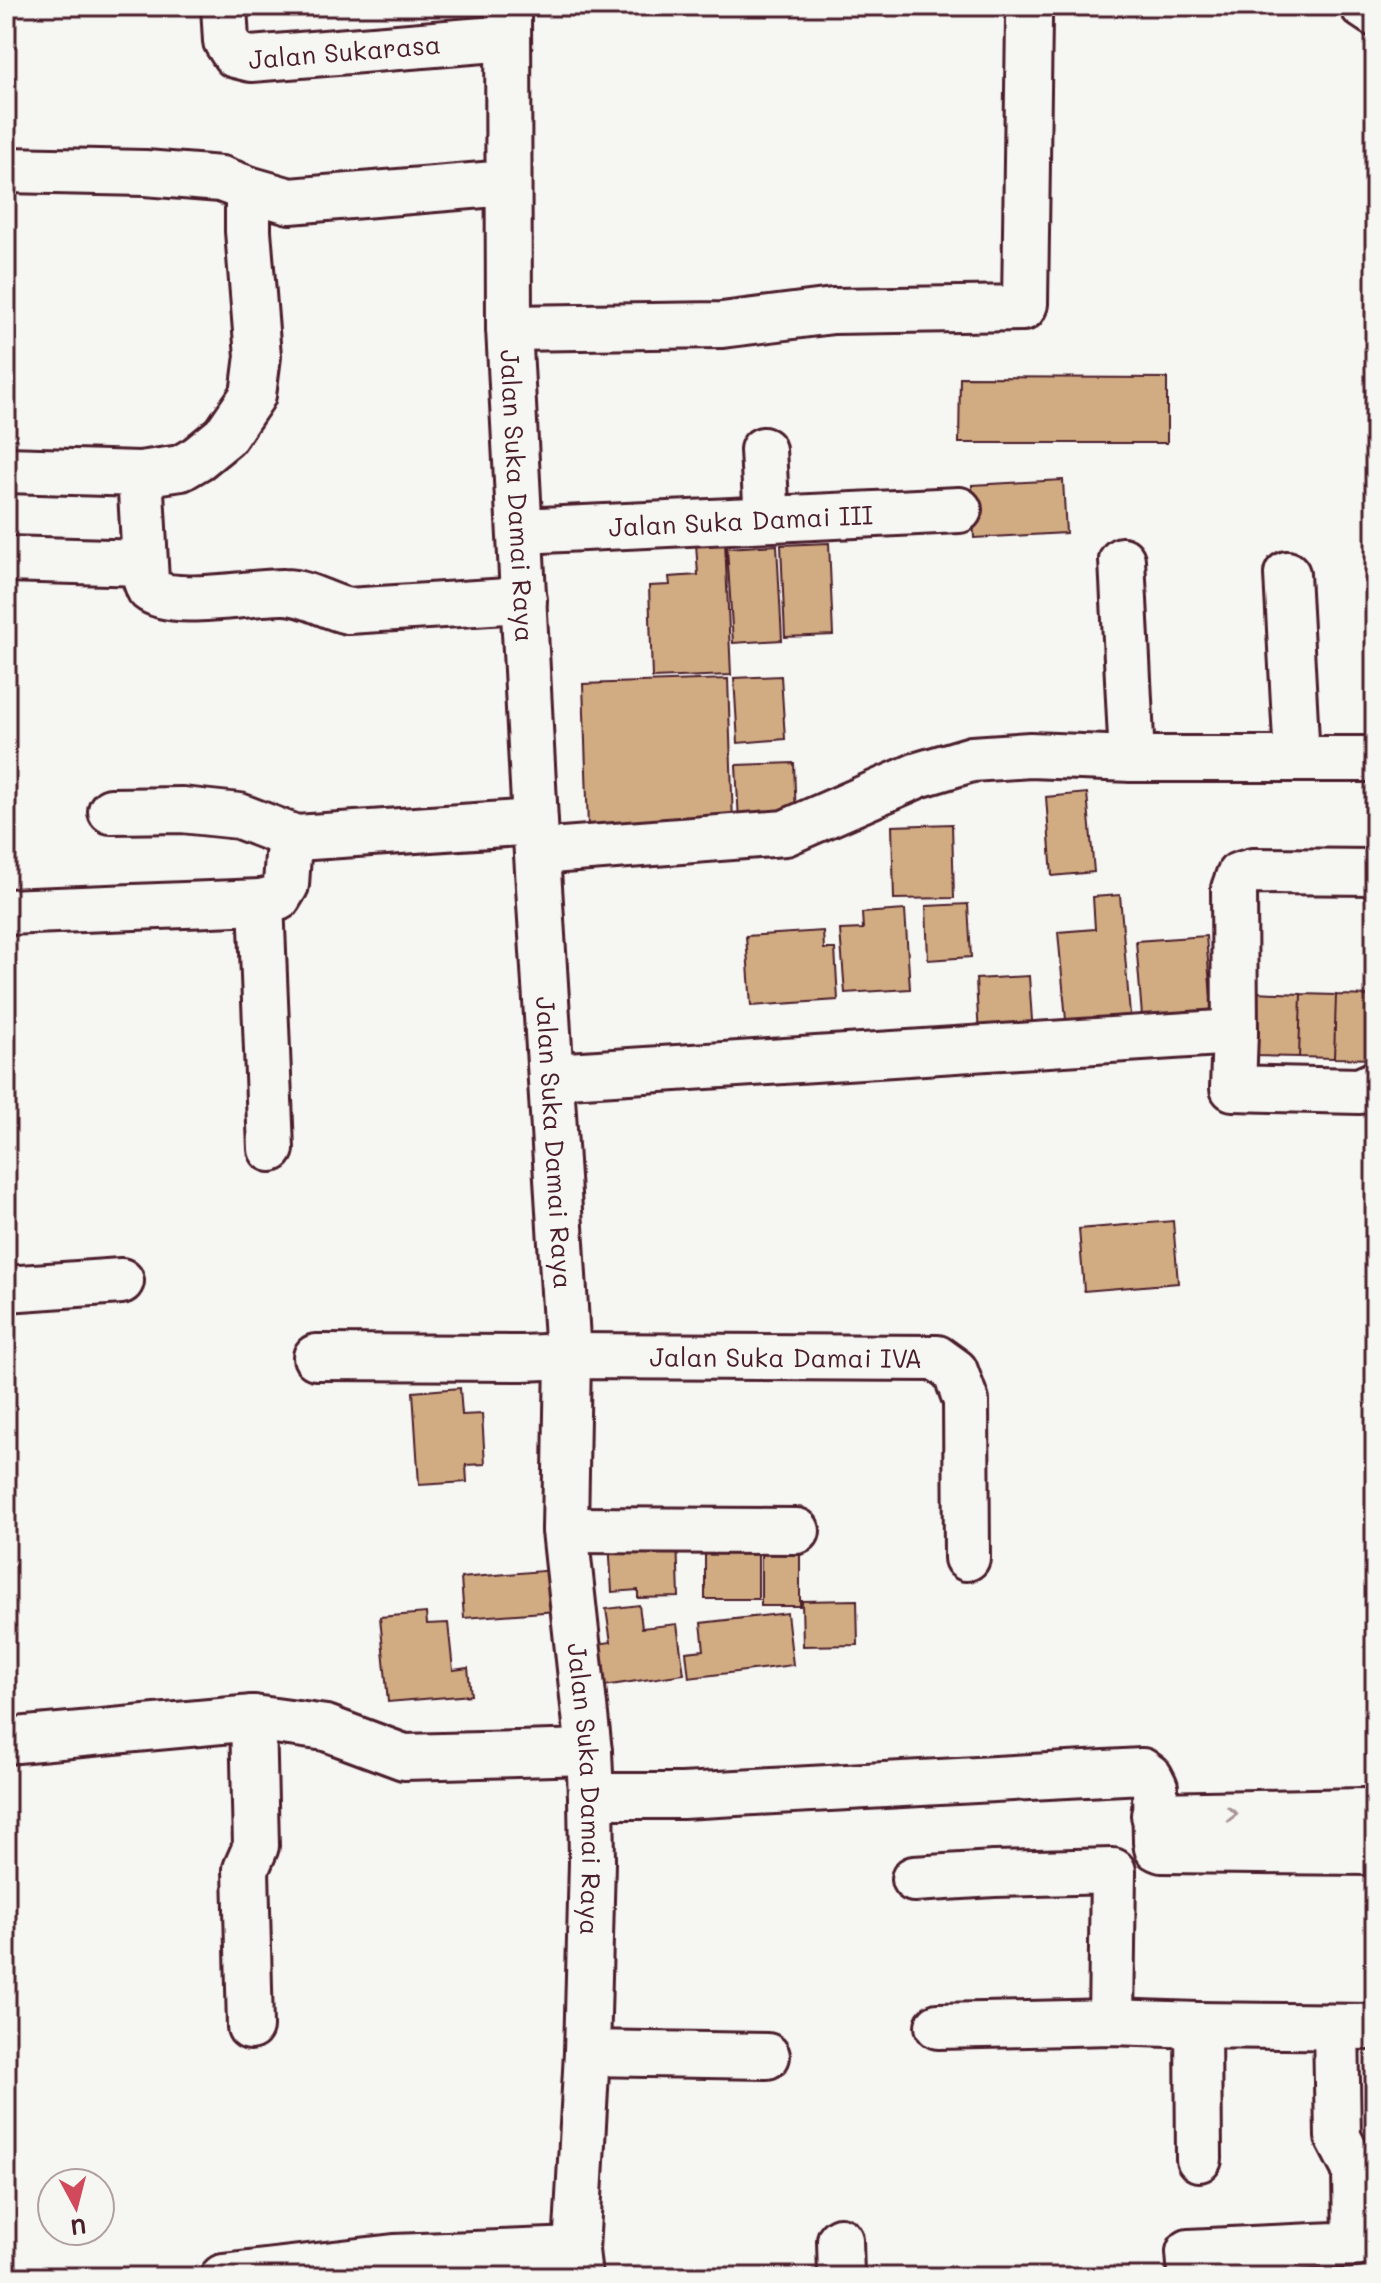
<svg xmlns="http://www.w3.org/2000/svg" width="1381" height="2283" font-family="Mali,sans-serif">
<rect width="100%" height="100%" fill="#f6f6f2"/>
<filter id="ink" filterUnits="userSpaceOnUse"><feTurbulence type="fractalNoise" baseFrequency=".0125" numOctaves="2"/><feDisplacementMap in="SourceGraphic" scale="16" xChannelSelector="R" yChannelSelector="G"/><feConvolveMatrix kernelMatrix="1 2 1 2 8 2 1 2 1" color-interpolation-filters="sRGB"/></filter>
<g filter="url(#ink)">
<path fill="#d1ac83" stroke="#4a1f2b" stroke-width="2" d="M960 377 1167 378V443H959Z
M1063 480 1066 533 974 538 972 485Z
M725 542 731 675 652 678 649 586 670 585 669 577 698 575 696 543Z
M829 543 833 635 785 637 781 545Z
M777 545 782 640 733 643 727 548Z
M781 676 785 739 738 743 734 678Z
M728 679 733 823 588 828 583 684Z
M794 763 796 820 739 822 736 765Z
M1087 793 1094 872 1052 876 1046 797Z
M952 824 954 898 894 899 892 826Z
M1120 895 1130 1015 1066 1020 1058 932 1095 929 1093 897Z
M968 904 971 957 928 960 926 906Z
M905 910 910 989 845 993 840 930 863 929 862 913Z
M823 931 824 949H835L838 1000 751 1006 746 936Z
M1206 936 1212 1010 1142 1016 1136 941Z
M1029 976 1033 1035 979 1038 976 979Z
M1254 992 1301 994 1299 1057 1252 1056Z
M1301 994 1336 995 1334 1058 1299 1057Z
M1336 995 1375 996V1059L1334 1058Z
M1173 1221 1178 1283 1084 1291 1079 1229Z
M460 1388 462 1415 482 1414 485 1464 466 1465 467 1482 419 1485 413 1392Z
M705 1535H758V1599H705Z
M677 1538 679 1597 638 1598V1590L612 1592 609 1540Z
M761 1540H800V1606H761Z
M554 1570 557 1611 464 1618 461 1578Z
M857 1600 858 1645 803 1646 802 1601Z
M639 1605 642 1628 677 1624 684 1674 597 1687 591 1645 611 1642 606 1609Z
M426 1613 427 1624 448 1623 453 1670 468 1668 471 1695 388 1702 380 1617Z
M787 1613 793 1665 689 1678 686 1652 704 1650 701 1623Z"/>
<g fill="none" stroke-linecap="round" stroke-linejoin="round">
<defs>
<g id="minor">
<path id="s1" d="M224 6 226 41 235 55 251 59 508 38"/>
<path id="s2" d="M508 6 509 328 535 822 568 1356 565 1530 589 1752 591 1796 592 1862 587 2053 576 2250 579 2277"/>
<path d="M1363 6 1375 14"/>
<path d="M6 170 145 173 221 179 248 189 290 201 507 183"/>
<path d="M509 328 722 325 833 311 1023 308 1025 304 1029 19"/>
<path d="M763 450 767 519"/>
<path d="M6 470 140 474 181 468 198 458 225 436 253 395 258 356 248 231V189"/>
<path d="M140 474 146 581 149 589C173 609 251 591 284 592 307 592 325 606 348 611L524 600"/>
<path id="s3" d="M521 531 959 510"/>
<path d="M6 559 144 563"/>
<path d="M1122 560 1132 759"/>
<path d="M1287 574 1297 759"/>
<path d="M111 811 182 810 239 816 296 838 535 822"/>
<path d="M537 852 785 833 918 775 972 759 1030 755 1132 759H1375"/>
<path d="M1375 872 1253 871 1239 875 1234 889 1235 1032 1233 1088 1360 1091 1375 1084"/>
<path d="M261 902 271 1149"/>
<path d="M6 912 261 902 278 898 286 885 288 855 296 838"/>
<path d="M552 1076 1235 1032"/>
<path d="M6 1289 121 1281"/>
<path id="s4" d="M316 1357 522 1358 568 1356 937 1358 955 1371 966 1401 967 1558"/>
<path d="M565 1530 797 1531"/>
<path d="M6 1741 253 1718 326 1728 404 1757 589 1752"/>
<path d="M591 1796H682L1142 1771 1150 1777 1155 1787 1156 1842 1157 1848 1162 1850 1371 1852 1375 1848"/>
<path d="M1154 1815 1365 1811 1372 1814 1375 1835"/>
<path d="M914 1879 994 1874 1113 1871 1111 2022"/>
<path d="M938 2026 1111 2022 1198 2025"/>
<path d="M250 2027 246 1869 256 1846 253 1718"/>
<path d="M587 2053 767 2056"/>
<path d="M1199 2159 1198 2025 1375 2027"/>
<path d="M840 2240 841 2277"/>
<path d="M223 2277 394 2257 576 2250"/>
<path d="M1191 2277 1189 2252 1356 2244 1355 2170 1338 2137 1336 2027"/>
</g>
</defs>
<use href="#minor" stroke="#4a1f2b" stroke-width="50"/>
<use href="#minor" stroke="#f6f6f2" stroke-width="44"/>
</g>
<defs><path id="oneway-chevron" d="M-2-3.5L2.5 0L-2 3.5" fill="none" stroke-width="1.6" stroke-linecap="round" stroke-linejoin="round" transform="scale(2)"/></defs>
<use stroke="#a99598" href="#oneway-chevron" transform="translate(1232 1814) rotate(-1)"/>
</g>
<g text-anchor="middle" dominant-baseline="central" stroke-width="7" stroke-linejoin="round" paint-order="stroke">
<g font-size="26" fill="#4a1f2b" stroke="#f6f6f2">
<text stroke="none"><textPath href="#s1" startOffset="162">Jalan Sukarasa</textPath></text>
<text stroke="none"><textPath href="#s2" startOffset="490">Jalan Suka Damai Raya</textPath></text>
<text stroke="none"><textPath href="#s3" startOffset="220">Jalan Suka Damai III</textPath></text>
<text stroke="none"><textPath href="#s2" startOffset="1138">Jalan Suka Damai Raya</textPath></text>
<text stroke="none"><textPath href="#s4" startOffset="470">Jalan Suka Damai IVA</textPath></text>
<text stroke="none"><textPath href="#s2" startOffset="1786">Jalan Suka Damai Raya</textPath></text>
</g>
</g>
<rect width="1381" height="2283" fill="none" stroke="#f6f6f2" stroke-width="32"/>
<rect x="16" y="16" width="1349" height="2251" fill="none" stroke="#4a1f2b" stroke-width="3" filter="url(#ink)"/>
<g transform="translate(76 2207) rotate(173)"><circle r="38" fill="#f6f6f2" stroke="#b1a0a2" stroke-width="2"/>
<path d="M0-6L14 30L0 20L-14 30Z" fill="#d1495b"/>
<text y="-12" font-size="22" font-weight="bold" text-anchor="middle" fill="#4a1f2b">U</text>
</g>
</svg>
